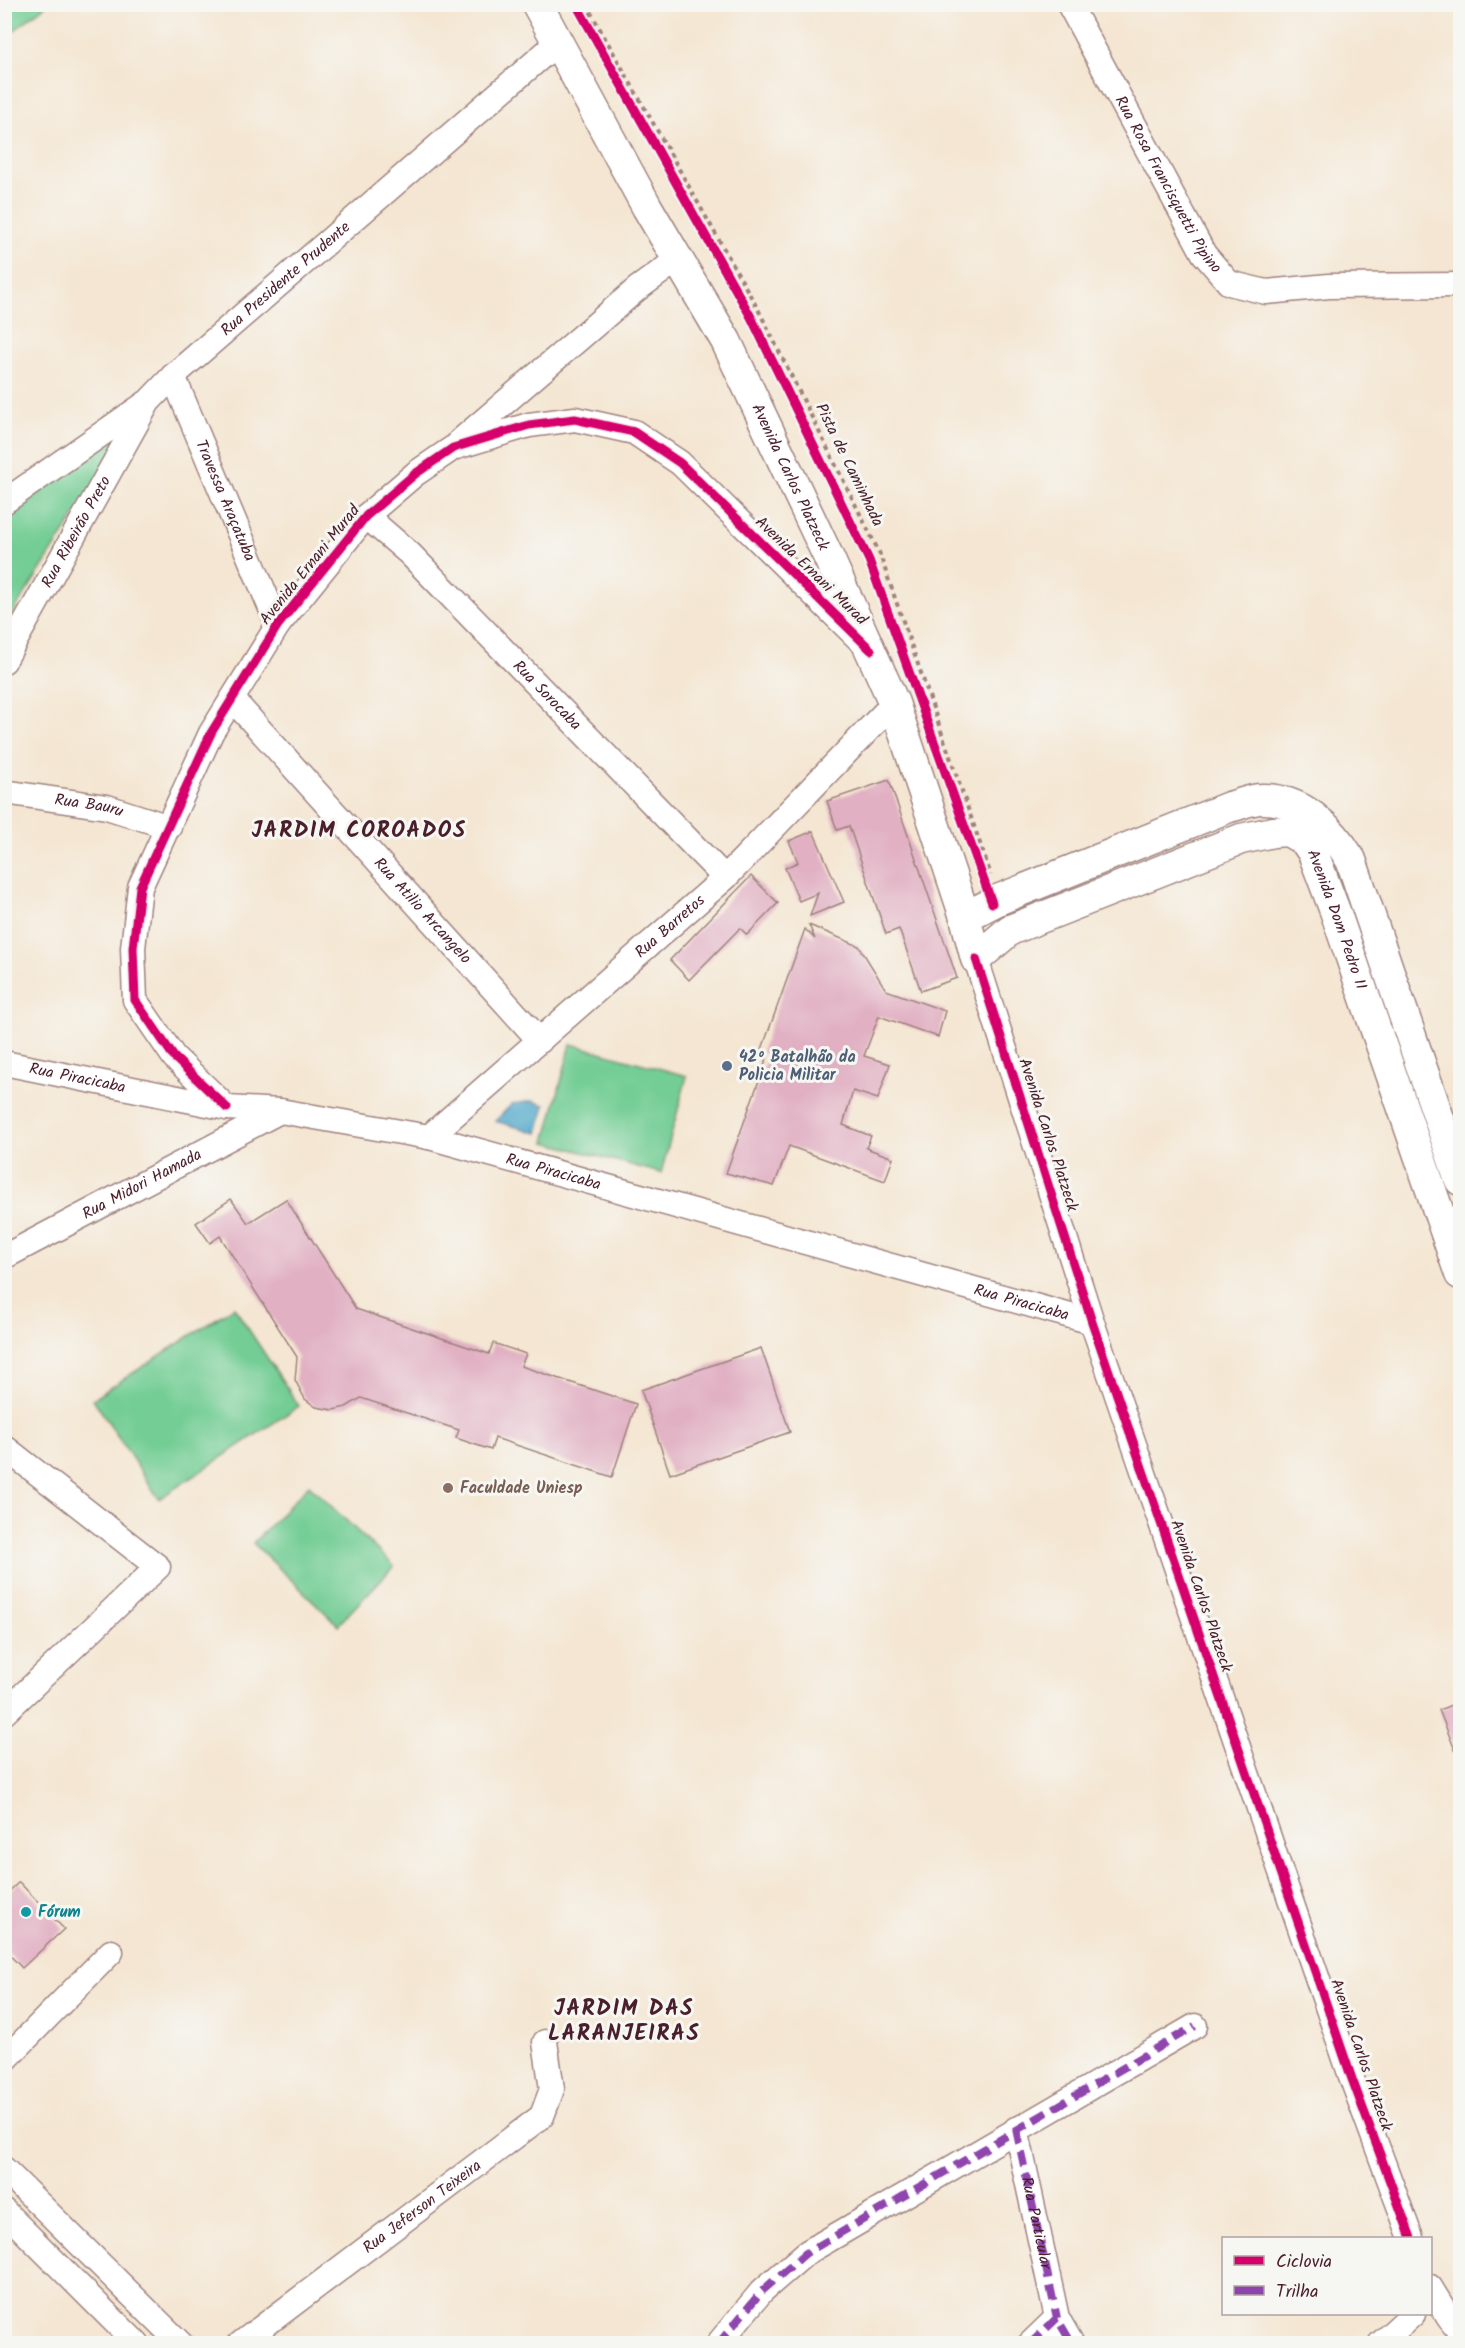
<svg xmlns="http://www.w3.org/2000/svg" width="1465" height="2348" font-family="Kalam,sans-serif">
<rect width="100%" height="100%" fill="#f6f6f2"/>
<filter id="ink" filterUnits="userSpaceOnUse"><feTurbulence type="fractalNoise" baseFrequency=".0167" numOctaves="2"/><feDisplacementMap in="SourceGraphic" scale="12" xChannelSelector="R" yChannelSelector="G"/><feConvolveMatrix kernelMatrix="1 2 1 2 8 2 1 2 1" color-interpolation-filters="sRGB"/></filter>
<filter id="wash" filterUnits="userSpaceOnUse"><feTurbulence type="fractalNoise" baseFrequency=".008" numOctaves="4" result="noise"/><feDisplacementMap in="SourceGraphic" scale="24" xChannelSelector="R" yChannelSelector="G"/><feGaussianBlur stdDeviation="1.35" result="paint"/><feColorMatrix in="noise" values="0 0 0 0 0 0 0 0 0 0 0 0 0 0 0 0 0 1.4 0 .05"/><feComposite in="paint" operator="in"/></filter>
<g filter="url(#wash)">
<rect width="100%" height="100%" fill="#f4e6d2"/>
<path fill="#73cd94" stroke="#5e7660" stroke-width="1.5" d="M5 4H46V5L5 38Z
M138 418 5 625V518Z
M571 1044 687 1076 661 1173 545 1142Z
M234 1307 299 1406 159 1499 93 1399Z
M309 1485 394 1566 338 1625 253 1543Z"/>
<path fill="#4ca6c9" stroke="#4b627a" stroke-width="1.5" d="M533 1101 545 1105 538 1133 495 1121 512 1104Z"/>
<g id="blocks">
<path fill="#e1b0c3" d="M889 780 957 978 921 991 899 929 886 934 849 826 837 830 827 801Z
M813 831 844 902 810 916 818 893 799 901 785 868 798 862 789 841Z
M751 876 778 903 747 935 740 928 689 980 670 960Z
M809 925 859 946 886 990 945 1011 938 1037 879 1016 864 1056 890 1064 878 1099 853 1091 843 1125 871 1136 866 1148 893 1158 885 1181 789 1146 774 1186 726 1173 768 1055 761 1052 805 929 815 939Z
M231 1199 248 1223 286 1199 356 1309 489 1354 493 1343 526 1354 521 1366 636 1404 612 1477 495 1438 491 1450 456 1438 459 1430 361 1398 346 1407 333 1410 316 1407 305 1399 295 1380 297 1357 220 1236 210 1243 196 1223Z
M761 1348 790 1432 670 1474 641 1390Z
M1461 1701V1760H1459L1439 1710Z
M19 1882 64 1929 22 1968 4 1949V1896Z"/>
</g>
</g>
<g filter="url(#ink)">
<use href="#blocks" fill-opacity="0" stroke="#9f827e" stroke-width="1.5"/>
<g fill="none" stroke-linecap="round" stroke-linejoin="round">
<defs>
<g id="minor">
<path id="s1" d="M1069 4 1204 254 1229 283 1266 292 1329 286 1460 285"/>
<path id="s2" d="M173 376 278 625"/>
<path d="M460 441 637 289 677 260"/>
<path id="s3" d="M4 502 149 401 173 376 557 43"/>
<path id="s4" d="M366 516 410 554 725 878"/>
<path id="s5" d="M4 661 146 406"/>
<path id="s6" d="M234 701 540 1041"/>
<path id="s7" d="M4 792 107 807 169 827"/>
<path d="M976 959 1092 1322 1352 2079 1411 2238"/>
<path id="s8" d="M4 1063 227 1108 280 1111 429 1137 1092 1322"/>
<path d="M227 1108 174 1057 135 1000 133 948 140 887 211 733 278 625 366 516 415 474 453 448 529 425 575 419 634 432 680 463 863 643"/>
<path id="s9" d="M429 1137 725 878 894 703"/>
<path id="s10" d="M4 1257 280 1111"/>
<path d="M4 1447 158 1567 4 1713"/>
<path d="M4 2061 111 1952"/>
<path id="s11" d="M1016 2129 1057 2318"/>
<path d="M4 2169 181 2344"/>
<path d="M4 2211 137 2344"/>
<path d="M1430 2287 1449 2318 1460 2332"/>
<path id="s12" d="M240 2344 542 2116 552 2089 545 2042"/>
<path d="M718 2344 762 2291 806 2253 1195 2026"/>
<path d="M1030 2344 1057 2318 1072 2344"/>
<path d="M1380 2344 1413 2314"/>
</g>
<g id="major">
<path id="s13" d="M537 4 647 207 726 341 827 554 894 703 965 917 976 959 1010 930 1241 839 1273 832 1288 831 1305 841 1313 853 1335 911 1460 1274"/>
<path d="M965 917 1000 899 1229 807C1239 805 1251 799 1261 799 1301 798 1332 828 1351 860L1460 1180"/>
</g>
</defs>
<use href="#minor" stroke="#9f827e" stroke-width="27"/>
<use href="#major" stroke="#9f827e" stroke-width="33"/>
<path stroke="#9f827e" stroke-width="4" stroke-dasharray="4.5 4.5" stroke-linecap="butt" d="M586 4 759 311 879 552 991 875"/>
<use href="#minor" stroke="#fff" stroke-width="24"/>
<use href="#major" stroke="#fff" stroke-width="30"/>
<path stroke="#8e44ad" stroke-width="8" stroke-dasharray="15 8" stroke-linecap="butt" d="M1016 2129 1057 2318
M718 2344 762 2291 806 2253 1195 2026
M1030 2344 1057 2318 1072 2344"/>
<defs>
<path id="cycleway" d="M576 4 751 317 869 560 992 903
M976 959 1092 1322 1352 2079 1411 2238
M227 1108 174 1057 135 1000 133 948 140 887 211 733 278 625 366 516 415 474 453 448 529 425 575 419 634 432 680 463 871 650"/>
</defs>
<use href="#cycleway" stroke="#f6f6f2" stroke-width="13"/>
<use href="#cycleway" stroke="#d6006c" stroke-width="9"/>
</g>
</g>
<circle fill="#5c6f8a" stroke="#f6f6f2" stroke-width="2" cx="727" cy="1066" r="6"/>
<circle fill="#8d6e63" stroke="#f6f6f2" stroke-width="2" cx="448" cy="1488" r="6"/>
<circle fill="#0f9aa8" stroke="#f6f6f2" stroke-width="2" cx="26" cy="1912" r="6"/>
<g text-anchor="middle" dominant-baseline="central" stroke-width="6" stroke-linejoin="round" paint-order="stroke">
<g font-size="16" fill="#4a1f2b" stroke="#f6f6f2">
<text stroke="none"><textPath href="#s1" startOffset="206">Rua Rosa Francisquetti Pipino</textPath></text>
<text stroke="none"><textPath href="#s3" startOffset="360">Rua Presidente Prudente</textPath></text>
<text transform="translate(849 465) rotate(64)">Pista de Caminhada</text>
<text stroke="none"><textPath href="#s13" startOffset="537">Avenida Carlos Platzeck</textPath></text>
<text stroke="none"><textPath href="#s2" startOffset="135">Travessa Araçatuba</textPath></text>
<text stroke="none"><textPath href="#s5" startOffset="148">Rua Ribeirão Preto</textPath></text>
<text transform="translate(310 565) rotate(-51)">Avenida Ernani Murad</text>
<text transform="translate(811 571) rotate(44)">Avenida Ernani Murad</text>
<text stroke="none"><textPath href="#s4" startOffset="255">Rua Sorocaba</textPath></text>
<text stroke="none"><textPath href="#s7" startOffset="86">Rua Bauru</textPath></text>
<text stroke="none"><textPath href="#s6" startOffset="282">Rua Atilio Arcangelo</textPath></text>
<text stroke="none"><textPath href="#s13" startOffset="1500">Avenida Dom Pedro II</textPath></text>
<text stroke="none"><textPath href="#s9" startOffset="320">Rua Barretos</textPath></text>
<text stroke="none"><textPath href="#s8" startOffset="75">Rua Piracicaba</textPath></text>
<text transform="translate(1048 1135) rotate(72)">Avenida Carlos Platzeck</text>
<text stroke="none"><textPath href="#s8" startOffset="561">Rua Piracicaba</textPath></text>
<text stroke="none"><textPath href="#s10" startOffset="156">Rua Midori Hamada</textPath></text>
<text stroke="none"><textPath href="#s8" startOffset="1047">Rua Piracicaba</textPath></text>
<text transform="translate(1201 1596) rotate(71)">Avenida Carlos Platzeck</text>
<text transform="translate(1361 2055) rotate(71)">Avenida Carlos Platzeck</text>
<text stroke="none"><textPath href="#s12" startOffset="228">Rua Jeferson Teixeira</textPath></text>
<text stroke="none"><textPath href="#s11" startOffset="96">Rua Particular</textPath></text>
</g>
<g font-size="16" font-weight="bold" fill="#4e5e75" stroke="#f6f6f2" text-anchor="start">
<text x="739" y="1057">42º Batalhão da<tspan x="739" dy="18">Policia Militar</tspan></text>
</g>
<g font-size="16" font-weight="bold" fill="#785e54" stroke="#f6f6f2" text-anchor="start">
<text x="460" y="1488">Faculdade Uniesp</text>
</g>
<g font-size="16" font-weight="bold" fill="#0d838f" stroke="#f6f6f2" text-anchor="start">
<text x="38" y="1912">Fórum</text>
</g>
<g font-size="22" font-weight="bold" letter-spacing="1.5" fill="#4a1f2b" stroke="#f6f6f2">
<text x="359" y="831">JARDIM COROADOS</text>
<text x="624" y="2009">JARDIM DAS<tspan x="624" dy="25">LARANJEIRAS</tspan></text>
</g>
</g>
<rect width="1465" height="2348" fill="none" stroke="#f6f6f2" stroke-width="24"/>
<rect x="1222" y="2237" width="210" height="78" fill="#f6f6f2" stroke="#b1a0a2" stroke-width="1.5"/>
<rect x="1234" y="2256" width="30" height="9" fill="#d6006c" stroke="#b1a0a2" stroke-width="1.5"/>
<text x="1276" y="2267" font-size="18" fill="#4a1f2b">Ciclovia</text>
<rect x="1234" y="2286" width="30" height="9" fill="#8e44ad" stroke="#b1a0a2" stroke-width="1.5"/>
<text x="1276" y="2297" font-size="18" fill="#4a1f2b">Trilha</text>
</svg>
